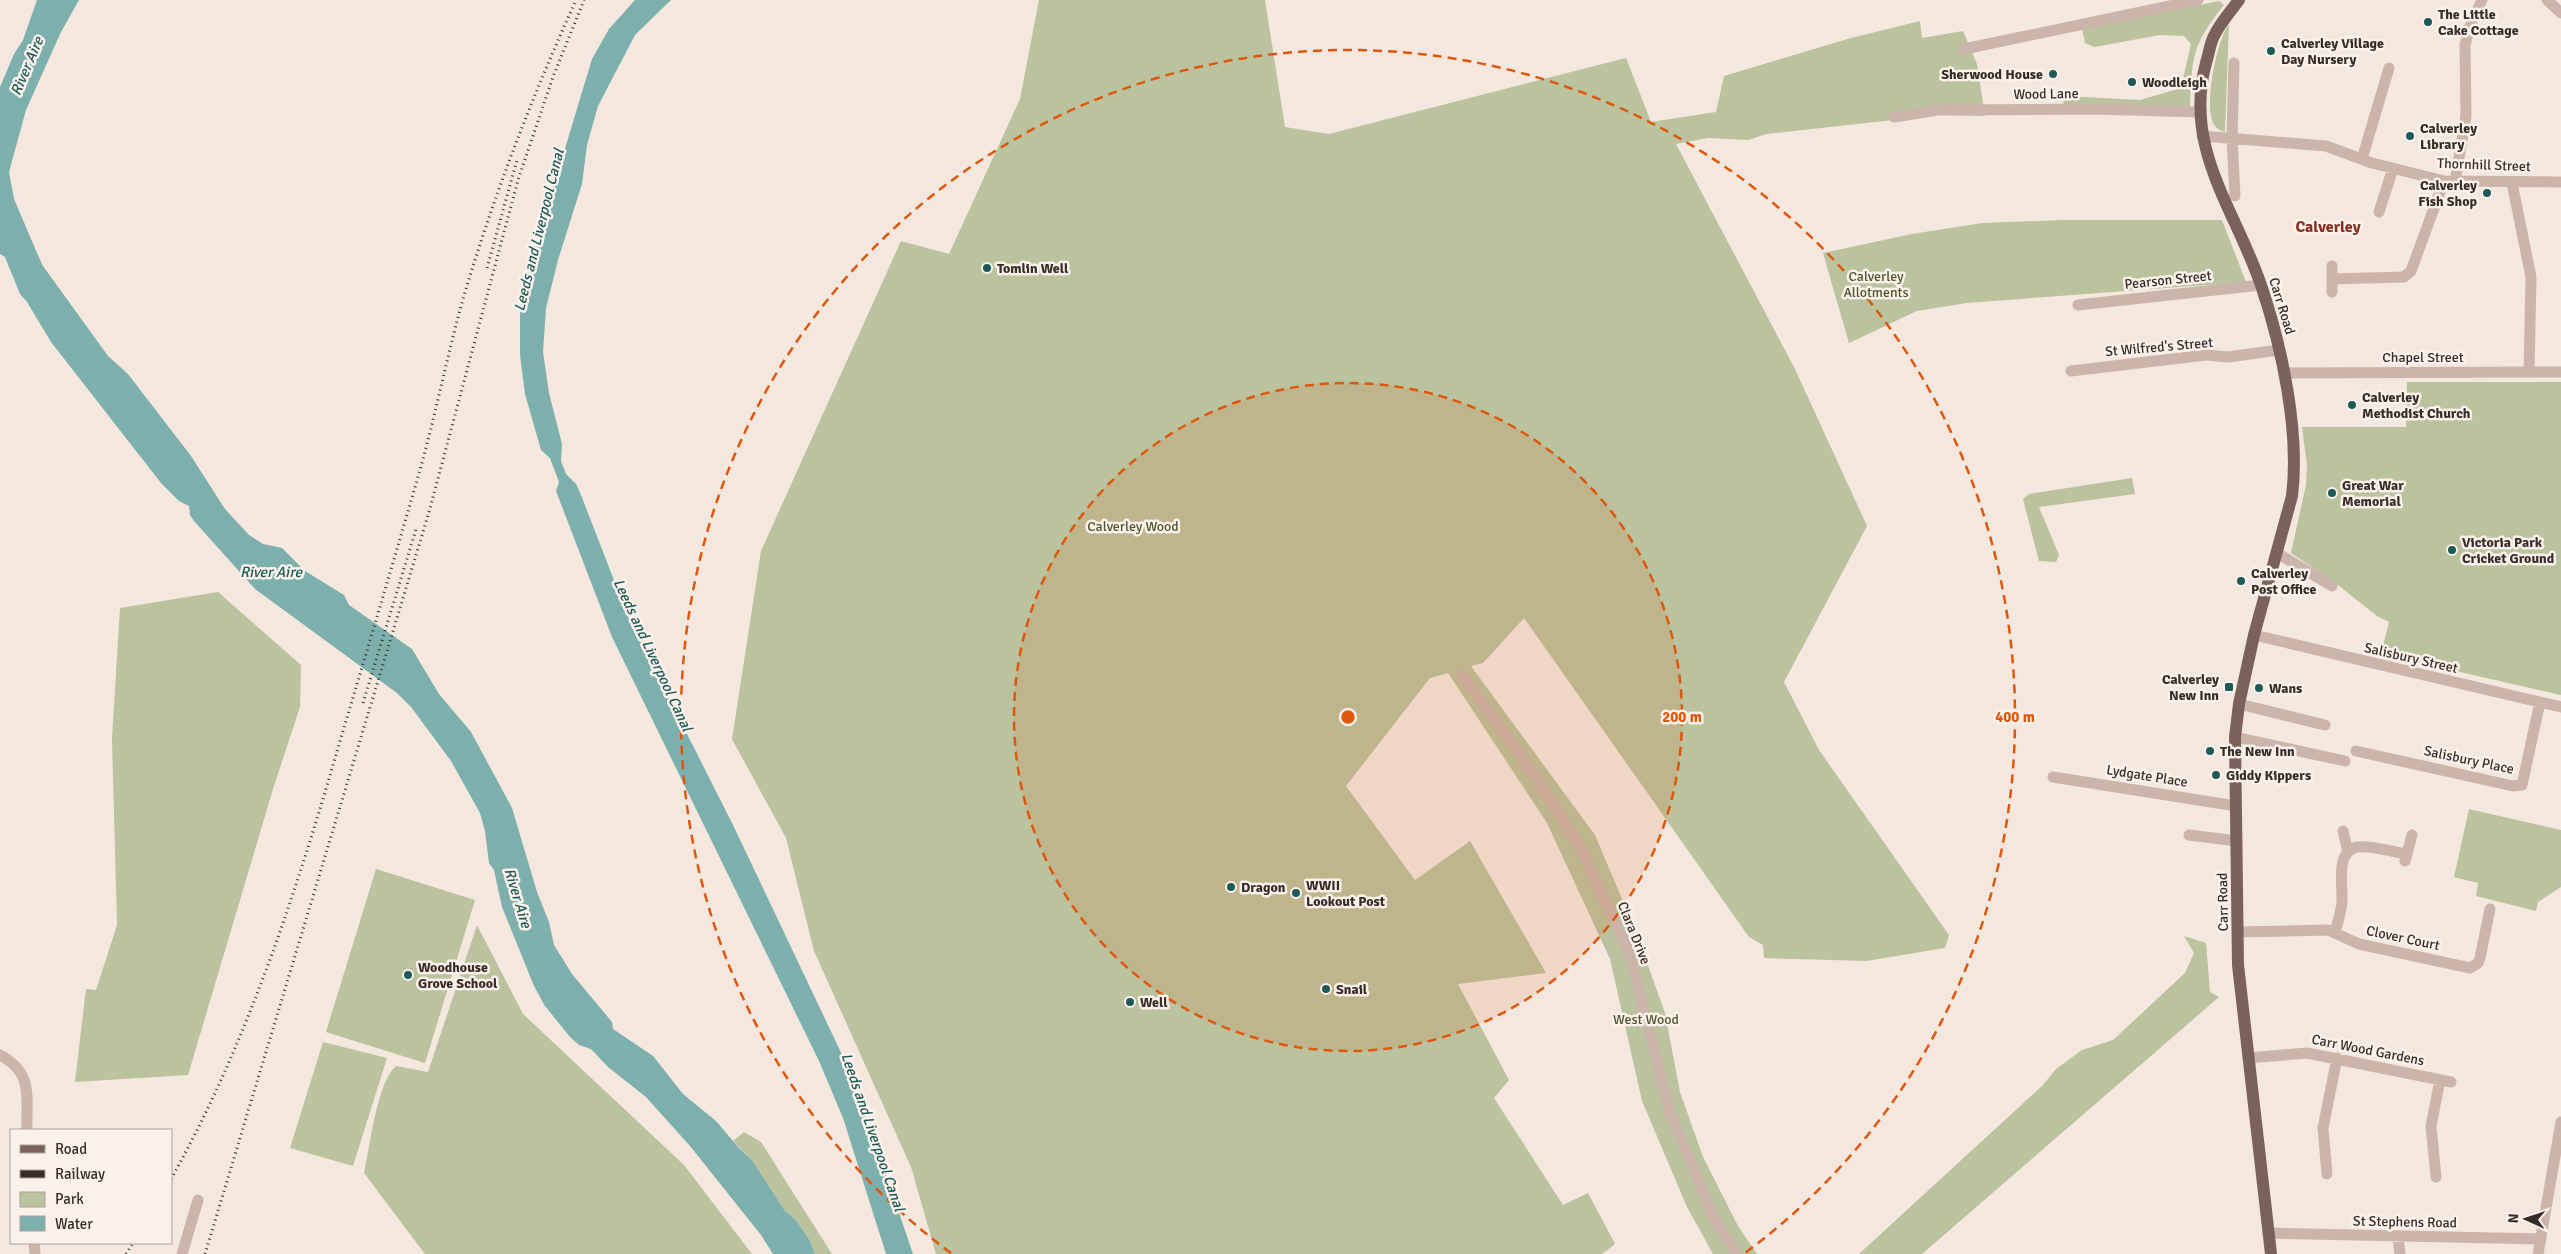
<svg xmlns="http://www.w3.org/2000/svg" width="2561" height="1254" font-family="Signika,sans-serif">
<rect width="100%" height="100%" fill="#f3e7de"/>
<path fill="#bac29e" d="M1039 0H1265L1285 127 1329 134 1626 58 1651 122 1716 112 1724 76 1851 38 1920 21 1922 38 1963 31 1977 64 1985 116 1938 115 1766 134 1748 140 1708 138 1676 144 1795 369 1867 526 1784 682 1819 750 1949 935 1945 948 1867 961 1764 958 1763 945 1749 937 1524 618 1483 663 1471 666 1595 835 1636 932 1665 1013 1680 1092 1703 1157 1738 1226 1757 1254H1713L1687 1207 1642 1101 1610 959 1547 823 1448 673 1430 678 1346 786 1415 880 1470 841 1546 973 1458 984 1509 1080 1494 1098 1563 1205 1588 1193 1615 1244 1602 1254H936L911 1167 814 951 786 838 732 739 761 551 901 241 949 254 1020 99Z
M2219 1 2224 5C2191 46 2192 58 2190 109L2065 105 2063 103 2066 96 2140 100 2181 88 2191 44 2184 36 2160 35 2094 47 2085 43 2082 29Z
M2229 24 2225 132C2221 131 2217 129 2215 126 2202 111 2217 39 2229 24Z
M2062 220H2222L2246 282 1967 303 1917 311 1849 343 1823 253 1912 234 1982 223Z
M2407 382H2561V695L2381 654 2389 622 2377 616 2338 585 2291 553 2306 485 2307 465 2302 427H2406Z
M2132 478 2135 494 2039 507 2059 555 2056 562 2039 561 2023 499 2029 494Z
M218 592 301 665 300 707 273 789 188 1075 75 1082 86 989 96 990 117 925 112 738 120 608Z
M2469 809 2561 830V887L2538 902 2536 911 2476 896 2478 883 2454 877Z
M376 869 475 900 425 1063 326 1032Z
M477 925 523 1014 684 1165 752 1254H425L364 1173C370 1147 377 1082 396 1066L428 1072Z
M2184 936 2206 943 2210 992 2219 997 1922 1254H1859L2042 1086 2056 1069 2082 1050 2113 1040 2185 973 2194 953Z
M323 1042 387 1058 353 1166 290 1148Z
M744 1132 761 1142 832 1254H815L809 1239 795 1219 785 1211 752 1160 733 1141Z"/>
<path fill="#7db0ad" d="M37 0H79L61 32 26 110 9 172 14 199 37 253 43 266 108 356 128 374 191 456 225 509 249 535 263 544 282 548 305 571 344 595 349 605 412 649 439 694 471 732 512 808 537 892 549 922 554 945 572 974 612 1022 613 1029 653 1056 683 1094 716 1121 738 1147 752 1160 785 1211 795 1219 809 1239 815 1254H773L761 1235 690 1146 646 1097 608 1067 591 1049 579 1045 570 1037 545 1006 534 986 502 907 494 870 489 863 485 831 480 813 451 761 411 707 397 693 255 589 194 521 190 515 189 506 179 501 161 483 51 342 27 302 20 294 5 257 0 254V87L14 54 23 40Z
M635 0H671L635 35 598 106 587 145 582 184 558 260 546 308 543 352 549 393 562 444 561 461 566 474 576 484 581 495 629 619 734 827 854 1080 913 1254H886L843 1118 819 1061 612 637 556 491 559 482 550 458 541 450 525 394 520 355V312L529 268 592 59 609 29Z"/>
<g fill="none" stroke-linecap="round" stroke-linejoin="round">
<path stroke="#cbb5aa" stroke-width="11" d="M2547 0 2561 13
M1964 49 2198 0
M2234 63 2232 138 2235 196
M1894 117 1938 110 2094 109 2199 112
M2202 136 2326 146 2372 163 2444 181 2561 182
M2362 159 2389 68
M2455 182 2466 116 2465 45 2470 26 2482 0
M2512 183 2531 277 2529 372
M2379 212 2393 168
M2332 266V292
M2332 279 2404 277 2411 271 2444 181
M2078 305 2261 285
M2071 371 2206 355 2228 357 2279 350
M2284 373 2561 372
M2277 553 2332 586
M2254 635 2561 707
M1462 675 1531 770 1580 847 1630 955 1669 1110 1714 1218 1737 1254
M2239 704 2325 725
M2235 737 2345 761
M2356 751 2513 786 2522 785 2540 702
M2053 777 2236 806
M2343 831 2348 852
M2189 835 2237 841
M2405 861 2412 835
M2238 932 2328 930 2359 944 2470 968 2478 963 2480 958 2490 909
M2335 932C2338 922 2341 912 2342 902 2343 887 2335 851 2357 847 2372 845 2392 852 2407 854
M0 1055C34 1073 26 1096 27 1130
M2248 1058 2307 1053 2451 1082
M2327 1174 2323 1128 2337 1058
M2436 1177 2431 1126 2440 1080
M2268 1233 2541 1239
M2398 1238 2400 1254
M34 1243 35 1254
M182 1254 198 1200
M2538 1254 2561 1122"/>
<path stroke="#7a625b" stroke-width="12" d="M2239 0C2231 11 2221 22 2215 34 2210 42 2209 54 2206 63 2183 148 2235 209 2261 285 2282 347 2300 432 2292 496L2254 635 2239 704 2235 737 2238 965 2271 1254"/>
<path stroke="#382c29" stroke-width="3" stroke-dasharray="1 4" stroke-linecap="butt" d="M487 268 517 160
M363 703 417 526
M171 1179C247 1044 297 890 340 741 367 651 394 560 420 470 436 413 447 356 463 299 493 197 532 97 576 0
M126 1254 133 1243
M205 1254 429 512 518 180 553 77 584 0"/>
</g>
<circle cx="1348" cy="717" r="334" fill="#df570d" fill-opacity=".12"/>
<g fill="none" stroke="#df570d" stroke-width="2.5" stroke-dasharray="9 6">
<circle cx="1348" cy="717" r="334"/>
<path d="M951 1253A667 667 0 1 1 1745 1253"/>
</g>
<g fill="#1e5a58" stroke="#faf1eb" stroke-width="2">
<circle cx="2428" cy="22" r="5"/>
<circle cx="2271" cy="51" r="5"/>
<circle cx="2053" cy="74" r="5"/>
<circle cx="2132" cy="82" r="5"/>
<circle cx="2410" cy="136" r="5"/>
<circle cx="2487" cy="193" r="5"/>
<circle cx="987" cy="268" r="5"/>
<circle cx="2352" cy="405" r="5"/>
<circle cx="2332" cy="493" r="5"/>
<circle cx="2452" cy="550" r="5"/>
<circle cx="2241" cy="581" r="5"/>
<rect x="2224" y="682" width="10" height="10" rx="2.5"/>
<circle cx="2259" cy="688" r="5"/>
<circle cx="2210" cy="751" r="5"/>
<circle cx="2216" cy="775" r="5"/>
<circle cx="1231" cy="887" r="5"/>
<circle cx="1296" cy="893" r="5"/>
<circle cx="408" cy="975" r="5"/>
<circle cx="1326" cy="989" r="5"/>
<circle cx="1130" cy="1002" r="5"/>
</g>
<g text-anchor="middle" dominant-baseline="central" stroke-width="5" stroke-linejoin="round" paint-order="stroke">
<g font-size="14" font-weight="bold" fill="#382c29" stroke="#faf1eb" text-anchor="start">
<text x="2438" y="14">The Little<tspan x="2438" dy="16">Cake Cottage</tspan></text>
<text x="2281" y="43">Calverley Village<tspan x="2281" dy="16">Day Nursery</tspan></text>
<text x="2043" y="74" text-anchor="end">Sherwood House</text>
<text x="2142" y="82">Woodleigh</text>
<text x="2420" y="128">Calverley<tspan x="2420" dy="16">Library</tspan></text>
<text x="2477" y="185" text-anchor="end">Calverley<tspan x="2477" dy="16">Fish Shop</tspan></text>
<text x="997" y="268">Tomlin Well</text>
<text x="2362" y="397">Calverley<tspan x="2362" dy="16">Methodist Church</tspan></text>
<text x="2342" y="485">Great War<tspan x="2342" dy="16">Memorial</tspan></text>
<text x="2462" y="542">Victoria Park<tspan x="2462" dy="16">Cricket Ground</tspan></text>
<text x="2251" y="573">Calverley<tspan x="2251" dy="16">Post Office</tspan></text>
<text x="2219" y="679" text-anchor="end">Calverley<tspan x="2219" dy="16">New Inn</tspan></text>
<text x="2269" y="688">Wans</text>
<text x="2220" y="751">The New Inn</text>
<text x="2226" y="775">Giddy Kippers</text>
<text x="1306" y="885">WWII<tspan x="1306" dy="16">Lookout Post</tspan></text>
<text x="1241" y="887">Dragon</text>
<text x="418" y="967">Woodhouse<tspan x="418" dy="16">Grove School</tspan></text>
<text x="1336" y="989">Snail</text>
<text x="1140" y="1002">Well</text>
</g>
<g font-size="14" fill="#382c29" stroke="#faf1eb">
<text transform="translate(2046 94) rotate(-1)">Wood Lane</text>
<text transform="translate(2484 165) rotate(2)">Thornhill Street</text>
<text transform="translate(2168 280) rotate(-6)">Pearson Street</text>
<text transform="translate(2282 306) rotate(73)">Carr Road</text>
<text transform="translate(2159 347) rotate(-5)">St Wilfred's Street</text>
<text x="2423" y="357">Chapel Street</text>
<text transform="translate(2411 658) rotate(13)">Salisbury Street</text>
<text transform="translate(2469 760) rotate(12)">Salisbury Place</text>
<text transform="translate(2147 776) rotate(9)">Lydgate Place</text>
<text transform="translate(2223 902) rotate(-91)">Carr Road</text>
<text transform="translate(1634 933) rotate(68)">Clara Drive</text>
<text transform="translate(2403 938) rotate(12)">Clover Court</text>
<text transform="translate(2368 1050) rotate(11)">Carr Wood Gardens</text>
<text transform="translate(2405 1222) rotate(1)">St Stephens Road</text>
</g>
<g font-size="14" fill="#4c572d" stroke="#faf1eb">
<text x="1876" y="276">Calverley<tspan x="1876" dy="16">Allotments</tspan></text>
<text x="1133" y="526">Calverley Wood</text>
<text x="1646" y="1019">West Wood</text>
</g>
<g font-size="15" font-style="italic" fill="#1e5a58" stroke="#faf1eb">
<text transform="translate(27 66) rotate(-67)">River Aire</text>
<text transform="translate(539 230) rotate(-76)">Leeds and Liverpool Canal</text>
<text x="271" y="572">River Aire</text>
<text transform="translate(653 655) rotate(65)">Leeds and Liverpool Canal</text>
<text transform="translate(518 898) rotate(73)">River Aire</text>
<text transform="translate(873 1132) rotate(71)">Leeds and Liverpool Canal</text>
</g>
<g font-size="16" font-weight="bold" fill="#882f22" stroke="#faf1eb">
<text x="2328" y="227">Calverley</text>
</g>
</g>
<circle cx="1348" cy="717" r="8" fill="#df570d" stroke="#faf1eb" stroke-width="2.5"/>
<g font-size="15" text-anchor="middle" font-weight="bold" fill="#df570d" stroke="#faf1eb" stroke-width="5" stroke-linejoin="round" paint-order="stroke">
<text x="1682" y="722">200 m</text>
<text x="2015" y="722">400 m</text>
</g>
<rect x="10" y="1129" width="162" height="115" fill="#faf1eb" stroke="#aca29d"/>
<rect x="20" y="1145" width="25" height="8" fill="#7a625b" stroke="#aca29d"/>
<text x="55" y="1154" font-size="15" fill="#382c29">Road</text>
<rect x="20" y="1170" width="25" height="8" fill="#382c29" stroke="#aca29d"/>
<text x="55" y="1179" font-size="15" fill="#382c29">Railway</text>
<rect x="20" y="1192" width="25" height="15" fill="#bac29e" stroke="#aca29d"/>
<text x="55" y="1204" font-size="15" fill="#382c29">Park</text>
<rect x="20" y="1216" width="25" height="15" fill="#7db0ad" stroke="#aca29d"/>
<text x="55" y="1229" font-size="15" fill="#382c29">Water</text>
<g transform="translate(2526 1219) rotate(273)" stroke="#faf1eb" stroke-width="4" paint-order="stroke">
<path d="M0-4L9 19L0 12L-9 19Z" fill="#382c29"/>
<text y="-8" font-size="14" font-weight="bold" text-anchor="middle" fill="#382c29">N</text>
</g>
</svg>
